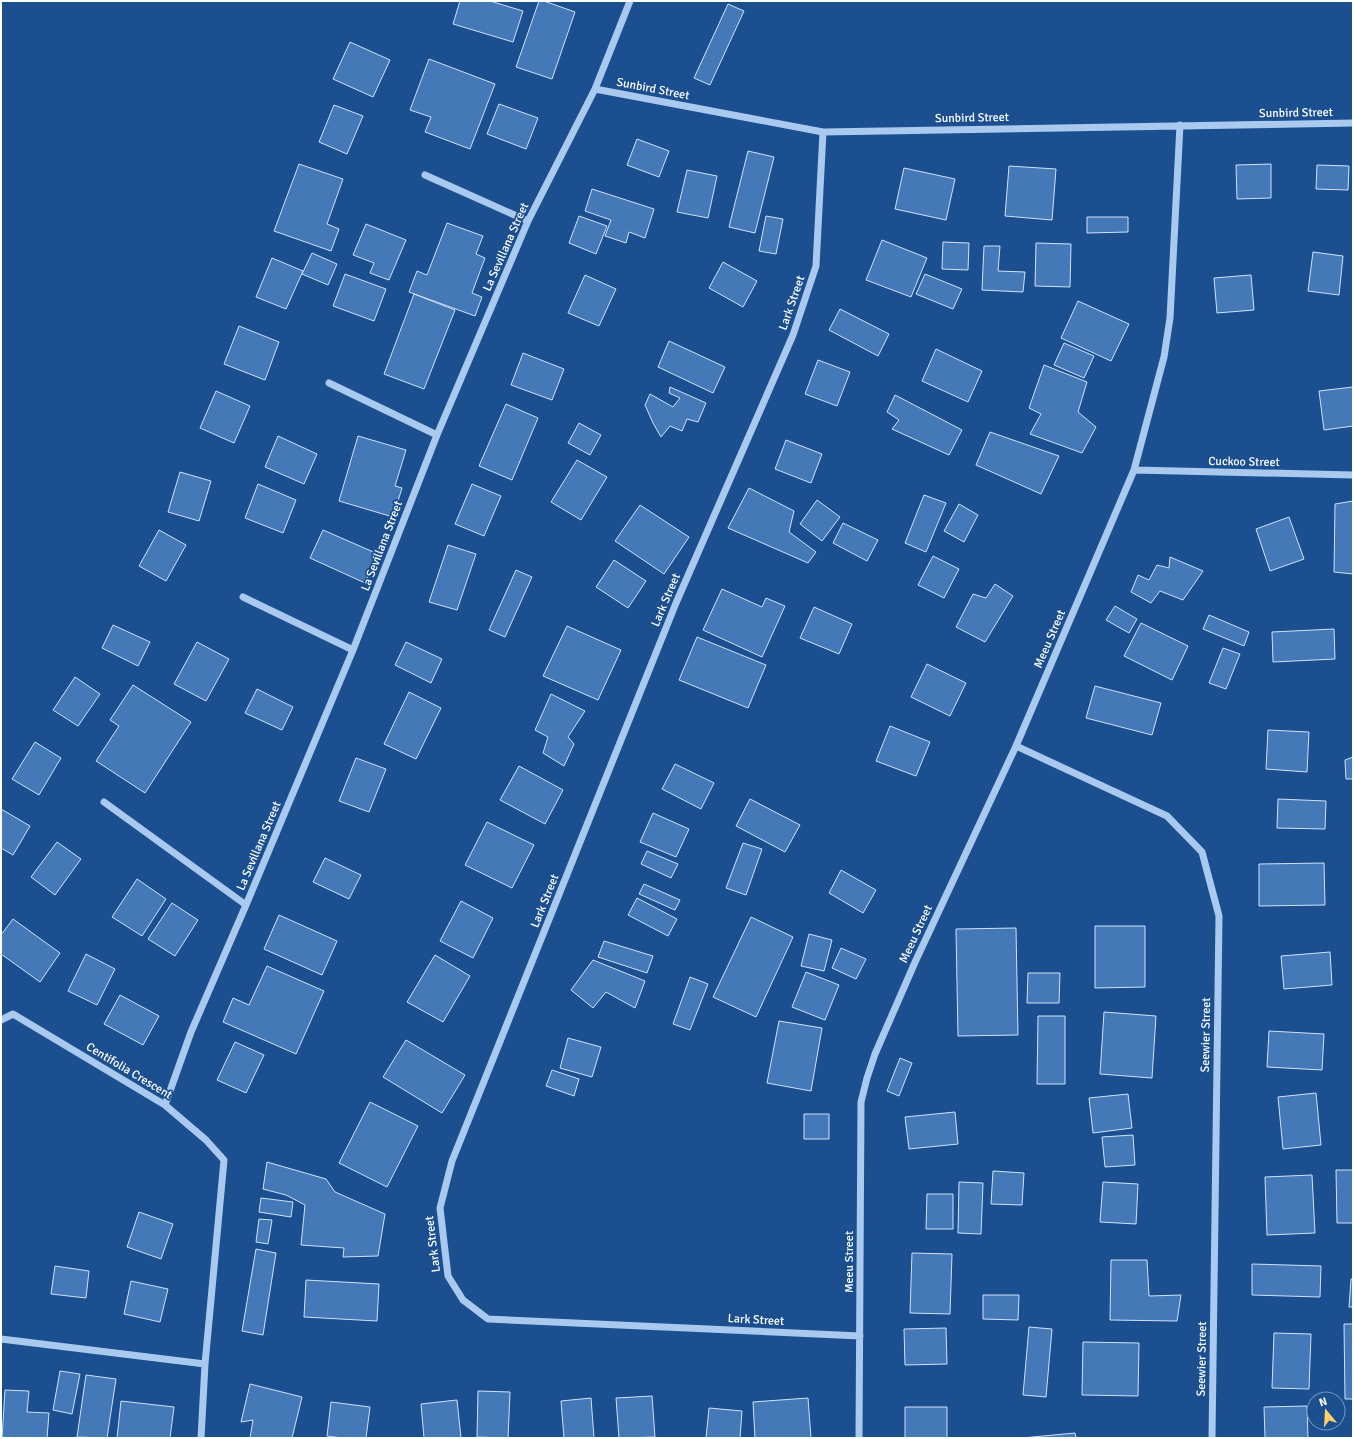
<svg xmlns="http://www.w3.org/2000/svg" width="1354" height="1439" font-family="Signika,sans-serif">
<rect width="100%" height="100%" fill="#1b4f8f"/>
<path fill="#4478b7" stroke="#cfe3fa" d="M460 1H490L523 11 513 42 453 24Z
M539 1H544L575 12 552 79 516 67Z
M728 4 744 11 710 85 694 78Z
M350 42 390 60 373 97 333 79Z
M429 59 495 84 470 149 425 132 431 117 410 110Z
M499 104 538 118 526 149 487 134Z
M334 105 363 116 347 154 319 142Z
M637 139 669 151 659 177 627 165Z
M748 151 774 157 755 233 729 227Z
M299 164 343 179 327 224 339 229 331 251 274 231Z
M1271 164V198L1237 199 1236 165Z
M1317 165 1349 166 1348 190 1316 189Z
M1009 166 1056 169 1052 220 1005 216Z
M904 168 955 179 946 220 895 209Z
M687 170 717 176 708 218 677 212Z
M592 189 654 209 645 238 629 232 626 243 605 236 611 220 585 211Z
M579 216 607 226 596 254 569 243Z
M766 216 783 219 776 254 759 251Z
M1087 217H1128V232L1087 233Z
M447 223 483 236 476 254 485 258 472 293 482 297 475 316 409 292 417 271 427 275Z
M366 224 406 240 389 280 370 273 374 263 353 255Z
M882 240 927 258 911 297 866 280Z
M943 242 969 243 968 270 942 269Z
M1036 243 1071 244 1070 287 1035 286Z
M984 246H1000L998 271 1025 272 1023 292 982 290Z
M1313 252 1343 256 1339 295 1308 291Z
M312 253 337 264 328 285 302 274Z
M272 258 303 271 286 309 256 297Z
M723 262 757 281 743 307 709 288Z
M345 274 386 289 374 321 333 306Z
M925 274 962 289 953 309 916 294Z
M585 275 616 289 599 326 568 313Z
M1251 275 1254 310 1217 313 1214 278Z
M414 294 455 310 424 389 384 374Z
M1078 301 1129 324 1111 361 1061 338Z
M840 309 889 334 878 356 829 330Z
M239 326 279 342 265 380 224 364Z
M669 341 725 367 713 393 658 367Z
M1064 343 1094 356 1084 378 1054 365Z
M936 349 982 371 968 402 922 381Z
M523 353 564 369 552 400 511 385Z
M818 360 850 372 837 406 805 394Z
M1044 365 1087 382 1078 412 1096 427 1082 453 1030 434 1041 414 1029 408Z
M670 387 706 403 698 422 687 419 682 431 670 426 661 437 653 423 645 405 650 394 673 407 680 398 669 393Z
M1353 387V426L1324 430 1319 391Z
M216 391 250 406 234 443 200 428Z
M895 395 962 430 949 455 892 429 899 420 887 412Z
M506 404 538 418 512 480 479 466Z
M579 423 601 435 590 455 568 443Z
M990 432 1059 456 1041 494 976 465Z
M278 436 317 454 304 484 265 467Z
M358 436 406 450 395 486 402 488 393 517 339 501Z
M786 440 822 454 811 483 775 469Z
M577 460 607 477 581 520 551 502Z
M180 472 211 481 199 521 168 512Z
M258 484 296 500 283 533 245 518Z
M472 484 501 496 484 536 455 524Z
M749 488 794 511 789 532 816 552 808 563 728 528Z
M924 495 946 503 926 552 905 543Z
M817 500 840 517 822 541 800 524Z
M1353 501V574L1334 572 1335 504Z
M959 504 978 515 964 542 944 531Z
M640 505 689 537 664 574 615 541Z
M1289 517 1304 559 1270 571 1256 529Z
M843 523 878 540 867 561 833 543Z
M159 530 186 545 166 581 139 566Z
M323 530 378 554 365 583 310 558Z
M448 545 476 554 457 610 429 602Z
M933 556 959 569 944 598 918 585Z
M1170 557 1203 571 1183 600 1160 591 1151 603 1131 592 1138 575 1149 580 1157 565 1169 568Z
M614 560 646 581 628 608 596 587Z
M516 570 532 577 505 637 489 630Z
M995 584 1013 596 985 642 956 627 973 594 986 598Z
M722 589 762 607 766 598 785 606 762 657 703 630Z
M1115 606 1137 619 1129 633 1106 620Z
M814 607 852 624 839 654 800 638Z
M1209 615 1249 632 1244 646 1203 629Z
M1141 623 1188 646 1172 680 1124 656Z
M113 625 150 642 138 666 102 648Z
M567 626 621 650 598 700 543 676Z
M1334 629 1335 659 1273 662 1272 632Z
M697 637 766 665 748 708 679 680Z
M197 642 229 659 206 701 174 684Z
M406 642 442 659 431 683 395 665Z
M1223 648 1240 654 1226 689 1209 683Z
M927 664 966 683 950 716 911 697Z
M75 677 100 694 78 726 53 710Z
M133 685 191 722 145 793 96 761 119 726 110 720Z
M1095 686 1161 703 1152 735 1086 718Z
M257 689 293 707 282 730 245 713Z
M409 692 441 708 416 759 384 744Z
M551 694 585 711 568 737 574 744 564 766 543 753 548 737 535 730Z
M890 726 930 742 916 776 876 761Z
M1268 730 1309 732 1307 772 1266 769Z
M35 742 61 758 39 795 12 779Z
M1353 757V779H1346L1345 760Z
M356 758 386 769 369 812 339 801Z
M675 764 714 783 701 809 662 789Z
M519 766 563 790 545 824 500 800Z
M750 799 800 825 785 852 736 826Z
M1278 799 1326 801 1325 829 1277 828Z
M1 809 30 826 13 855 1 848Z
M653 813 689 829 676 857 640 842Z
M487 822 534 845 512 888 465 865Z
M57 842 81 859 55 895 31 877Z
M743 843 762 849 746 895 726 888Z
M647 851 678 864 671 878 641 864Z
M325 858 361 875 349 899 313 882Z
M1324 863 1325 905 1259 906V864Z
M841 870 876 890 863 913 829 893Z
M137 879 166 899 142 936 112 917Z
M644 884 680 900 675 910 639 894Z
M637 898 677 919 668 936 628 915Z
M461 901 493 918 473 958 440 941Z
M172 903 198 920 175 956 148 939Z
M279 915 337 941 322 975 264 949Z
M751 917 793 937 756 1017 713 997Z
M13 919 60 953 40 982 1 954V935Z
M1095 926H1145V987L1095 988Z
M1016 928 1018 1035 958 1036 956 929Z
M809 934 832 940 824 971 801 966Z
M604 941 653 956 647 973 598 957Z
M841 948 866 959 856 979 832 968Z
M1330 952 1332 985 1284 989 1281 956Z
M86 954 115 969 97 1005 68 991Z
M435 955 470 976 443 1022 407 1002Z
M593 960 645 981 635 1008 606 992 593 1008 571 990Z
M267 966 324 991 296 1054 223 1022 233 998 249 1005Z
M806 972 839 985 825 1020 792 1007Z
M1028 973H1060L1059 1003H1027Z
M690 977 708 984 690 1030 673 1024Z
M120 995 159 1016 143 1045 104 1024Z
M1104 1012 1156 1016 1152 1078 1100 1074Z
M1038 1016H1065V1084H1037Z
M779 1021 822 1028 811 1091 767 1083Z
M1269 1031 1324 1034 1322 1070 1267 1067Z
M568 1038 601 1047 592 1077 560 1068Z
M406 1040 465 1075 442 1113 383 1077Z
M235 1042 264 1055 246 1093 217 1080Z
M900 1058 912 1063 899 1096 887 1091Z
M552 1070 579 1079 574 1096 546 1086Z
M1316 1093 1321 1145 1283 1149 1278 1097Z
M1128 1094 1132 1128 1093 1133 1089 1098Z
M370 1102 418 1126 387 1187 339 1163Z
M955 1112 958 1144 909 1149 905 1117Z
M804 1114H829V1139H804Z
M1133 1135 1135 1165 1105 1167 1102 1137Z
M267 1162 326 1179 335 1192 385 1214 378 1256 343 1257 344 1248 301 1245 305 1205 286 1195 263 1189Z
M1336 1170H1353V1223H1337Z
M993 1171 1024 1173 1022 1205 991 1204Z
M1312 1175 1315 1233 1267 1235 1265 1177Z
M959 1182 983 1183 981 1234 958 1233Z
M1103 1182 1138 1184 1136 1224 1100 1222Z
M927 1194H953V1229H926Z
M261 1198 293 1202 291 1217 259 1212Z
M139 1212 173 1224 161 1259 127 1247Z
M259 1219 272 1220 268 1244 256 1242Z
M256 1249 276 1253 263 1335 242 1331Z
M912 1253 952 1254 950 1314 910 1313Z
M1111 1260H1147L1149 1296 1181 1295 1177 1321 1110 1320Z
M1252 1264 1321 1266 1320 1297 1252 1295Z
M55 1266 89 1271 86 1298 51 1294Z
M1351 1279H1353V1307H1349Z
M306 1280 379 1284 377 1321 304 1317Z
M131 1281 168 1289 160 1322 124 1314Z
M983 1295H1019L1018 1320 983 1319Z
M1344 1324H1353V1399H1345Z
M1029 1327 1052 1329 1046 1397 1023 1395Z
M946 1328 947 1364 905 1365 904 1329Z
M1274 1333 1311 1334 1309 1389 1272 1388Z
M1083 1342 1139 1343 1138 1396 1082 1395Z
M60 1371 80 1374 72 1414 53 1410Z
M86 1375 116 1379 107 1438 77 1437Z
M250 1384 302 1397 292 1438H250L253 1420 241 1422Z
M5 1390 29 1391 27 1412 49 1413 47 1438H2Z
M478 1391 510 1392 508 1438 477 1437Z
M652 1396 655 1437 619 1438 616 1398Z
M591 1398 594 1438H564L561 1401Z
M808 1398 811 1438H755L753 1402Z
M457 1400 461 1438H424L421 1404Z
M121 1401 174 1407 170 1438H117Z
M331 1402 370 1407 366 1438H342L327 1436Z
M1307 1406 1308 1438H1265L1264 1407Z
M905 1407H947V1438H905Z
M709 1408 742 1411 740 1438H706Z
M1075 1433 1076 1438H1022Z"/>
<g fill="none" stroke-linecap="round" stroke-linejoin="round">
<path stroke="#a9c9ee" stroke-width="7" d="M595 89 823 132 1353 123
M823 132 816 266 793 335 676 603 452 1161 440 1208 448 1276 463 1300 488 1319 860 1336
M425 175 528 221
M329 383 437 435
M1134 470 1353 475
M243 597 353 650
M1016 746 1167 816 1202 852 1219 916 1212 1438
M104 802 246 905
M1 1020 13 1014 165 1105 206 1140 224 1160 205 1364 201 1438
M165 1105 191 1032 246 905 353 650 437 435 528 221 595 89 630 1
M1 1339 205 1364
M859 1438 861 1102 867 1078 875 1054 916 960 1016 746 1134 470 1164 357 1170 318 1180 125"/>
</g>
<g text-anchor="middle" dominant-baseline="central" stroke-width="3.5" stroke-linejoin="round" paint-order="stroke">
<g font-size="12" fill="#fff" stroke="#1b4f8f">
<text transform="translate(653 89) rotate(11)">Sunbird Street</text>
<text transform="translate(1296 113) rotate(-1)">Sunbird Street</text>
<text transform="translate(972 118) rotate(-1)">Sunbird Street</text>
<text transform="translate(506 247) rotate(-66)">La Sevillana Street</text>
<text transform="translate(792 303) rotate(-71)">Lark Street</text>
<text transform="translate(1244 462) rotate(1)">Cuckoo Street</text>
<text transform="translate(382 546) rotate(-69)">La Sevillana Street</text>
<text transform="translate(666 600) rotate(-67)">Lark Street</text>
<text transform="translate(1050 639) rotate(-67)">Meeu Street</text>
<text transform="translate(259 846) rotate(-67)">La Sevillana Street</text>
<text transform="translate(545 901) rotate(-68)">Lark Street</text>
<text transform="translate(916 934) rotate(-65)">Meeu Street</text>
<text transform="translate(1206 1035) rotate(-89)">Seewier Street</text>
<text transform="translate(129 1071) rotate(31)">Centifolia Crescent</text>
<text transform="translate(433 1244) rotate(-97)">Lark Street</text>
<text transform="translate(849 1262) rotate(-90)">Meeu Street</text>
<text transform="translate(756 1320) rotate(3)">Lark Street</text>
<text transform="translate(1202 1359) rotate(-89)">Seewier Street</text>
</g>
</g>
<rect width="1354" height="1439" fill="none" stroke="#ffffff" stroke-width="4"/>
<g transform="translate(1326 1411) rotate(342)"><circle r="19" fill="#1b4f8f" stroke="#7695bc"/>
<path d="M0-3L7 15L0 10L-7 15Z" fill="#ffd166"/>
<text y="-6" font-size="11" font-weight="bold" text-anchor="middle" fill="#ffffff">N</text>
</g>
</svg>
